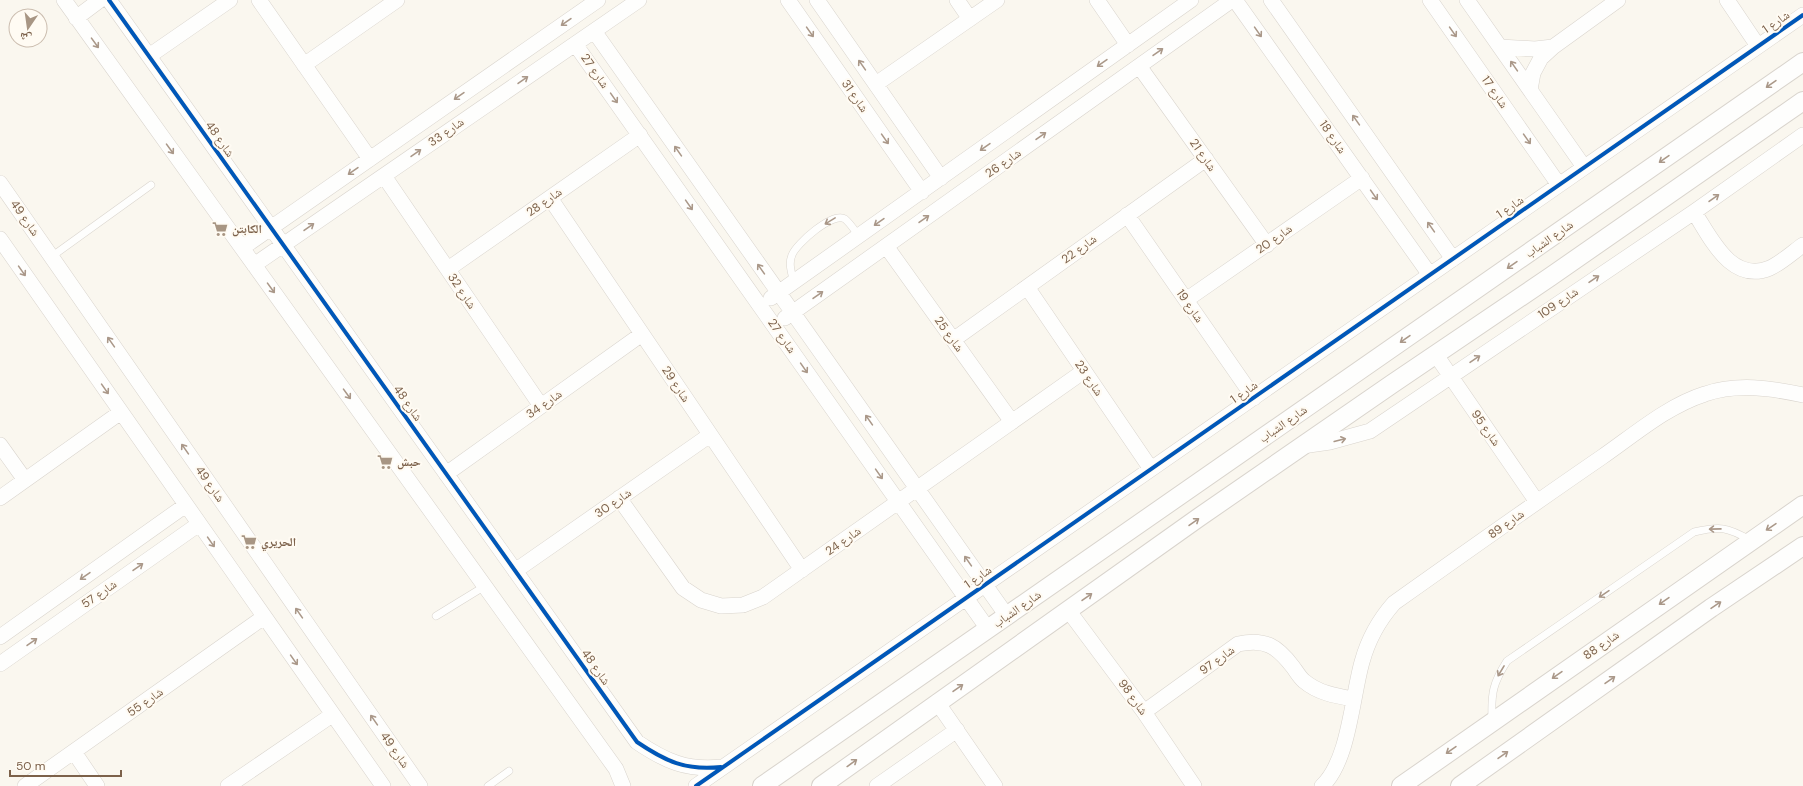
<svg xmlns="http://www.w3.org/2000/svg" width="1803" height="786" font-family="'DM Sans','Noto Naskh Arabic',sans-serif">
<rect width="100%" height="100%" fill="#faf7ef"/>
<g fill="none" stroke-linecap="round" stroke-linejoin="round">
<defs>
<path id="service" d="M51 257 151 185
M794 283C792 274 788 264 792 255 796 244 833 211 845 219 850 223 855 231 859 236
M436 616 485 586
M1492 719C1491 693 1493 683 1507 661L1694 532C1720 526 1727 527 1750 540
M488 786 509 771"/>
<path id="minor" d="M64 0 616 769 623 786
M109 0 637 742C665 761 687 771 722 767
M259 0 370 159
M788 0 922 192
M817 0 941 178
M957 0 970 19
M1097 0 1128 45
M1235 0 1430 275
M1271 0 1453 259
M1430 0 1559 185
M1467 0 1584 167
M1727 0 1758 46
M76 18 100 0
M594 31 1007 616
M575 44 988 629
M1500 47 1535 49 1553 47
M149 56 230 0
M304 65 397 0
M1139 66 1267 245
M876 84 997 0
M1530 90 1533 73 1541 58 1553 47 1618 0
M384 176 541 406
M0 183 420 786
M550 198 802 570
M1694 212C1711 238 1731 284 1770 268 1781 263 1793 252 1803 245
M1127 215 1254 398
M0 239 383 786
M886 246 1012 422
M242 248 598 0
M254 265 639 0
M448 269 640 135
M1027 287 1151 469
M771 298 1191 0
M1186 300 1362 178
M785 318 1232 0
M953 340 1206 159
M1436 355 1537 502
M0 445 25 480
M1302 446 1330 442 1370 431 1694 212 1803 135
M446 474 642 334
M0 498 121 412
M619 498 683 588 701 600 721 606 743 605 763 597 1084 371
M515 571 710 435
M1068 610 1144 712 1194 786
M0 637 186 505
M0 664 199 524
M937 702 995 786
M1144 712 1238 644C1265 638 1277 646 1293 667 1296 671 1300 678 1304 681 1318 693 1336 696 1353 699
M74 752 97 786
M25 786 264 617
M228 786 332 715
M696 786 1803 15
M877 786 957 730
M1322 786C1349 761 1352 697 1362 662 1368 640 1379 620 1394 603 1463 554 1532 505 1602 457 1634 435 1667 406 1705 394 1737 383 1771 388 1803 395"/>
<path id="tertiary" d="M762 786 1803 62
M821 786 1198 518 1392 384 1550 277 1803 101
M1401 786 1803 505
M1460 786 1711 608 1803 546"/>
</defs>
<use href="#service" stroke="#d9d4cd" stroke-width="8"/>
<use href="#minor" stroke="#d9d4cd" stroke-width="16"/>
<use href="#tertiary" stroke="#d9d4cd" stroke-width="20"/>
<use href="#service" stroke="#fefefd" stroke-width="7"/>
<use href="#minor" stroke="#fefefd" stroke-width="15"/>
<use href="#tertiary" stroke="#fefefd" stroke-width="18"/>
<defs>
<path id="cycleway" d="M109 0 637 742C665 761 686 771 721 767
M696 786 1803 15"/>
</defs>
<use href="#cycleway" stroke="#fffbf3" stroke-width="6"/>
<use href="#cycleway" stroke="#0057b8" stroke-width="4"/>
</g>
<defs><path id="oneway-shaft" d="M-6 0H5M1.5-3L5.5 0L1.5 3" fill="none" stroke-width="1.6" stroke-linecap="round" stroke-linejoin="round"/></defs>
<g stroke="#aa9889">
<use href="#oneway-shaft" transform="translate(566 22) rotate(145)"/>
<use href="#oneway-shaft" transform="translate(810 32) rotate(55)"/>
<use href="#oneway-shaft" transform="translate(1258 32) rotate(55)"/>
<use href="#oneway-shaft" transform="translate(1453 32) rotate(55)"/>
<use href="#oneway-shaft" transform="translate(95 43) rotate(54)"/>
<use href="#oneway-shaft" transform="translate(1158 52) rotate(-35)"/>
<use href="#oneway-shaft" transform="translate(1102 63) rotate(145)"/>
<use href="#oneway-shaft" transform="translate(862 65) rotate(-125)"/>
<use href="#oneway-shaft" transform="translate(1514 66) rotate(-125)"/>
<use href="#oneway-shaft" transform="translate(523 80) rotate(-35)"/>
<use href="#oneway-shaft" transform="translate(1771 84) rotate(145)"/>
<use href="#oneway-shaft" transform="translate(459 96) rotate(145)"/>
<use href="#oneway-shaft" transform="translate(614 98) rotate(55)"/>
<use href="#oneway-shaft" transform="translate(1356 120) rotate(-125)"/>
<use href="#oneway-shaft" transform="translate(1041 136) rotate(-35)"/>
<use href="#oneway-shaft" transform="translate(885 139) rotate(55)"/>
<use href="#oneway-shaft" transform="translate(1527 139) rotate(55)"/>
<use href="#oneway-shaft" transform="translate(985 147) rotate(145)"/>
<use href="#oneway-shaft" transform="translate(170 149) rotate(54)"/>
<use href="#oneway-shaft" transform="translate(678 151) rotate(-125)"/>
<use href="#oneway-shaft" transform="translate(416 153) rotate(-35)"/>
<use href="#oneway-shaft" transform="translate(1664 159) rotate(145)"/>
<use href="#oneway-shaft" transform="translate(353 171) rotate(145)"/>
<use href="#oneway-shaft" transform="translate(1374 195) rotate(55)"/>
<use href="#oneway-shaft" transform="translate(1714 198) rotate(-35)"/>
<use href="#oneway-shaft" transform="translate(689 205) rotate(55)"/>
<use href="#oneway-shaft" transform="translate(924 219) rotate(-35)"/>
<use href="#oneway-shaft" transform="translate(830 221) rotate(149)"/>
<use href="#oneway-shaft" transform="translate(879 222) rotate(145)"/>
<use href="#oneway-shaft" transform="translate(309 227) rotate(-35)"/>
<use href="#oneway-shaft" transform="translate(1431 227) rotate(-125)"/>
<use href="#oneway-shaft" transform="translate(1512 265) rotate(145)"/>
<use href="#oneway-shaft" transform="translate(761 269) rotate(-125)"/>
<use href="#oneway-shaft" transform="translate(22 271) rotate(55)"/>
<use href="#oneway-shaft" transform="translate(1594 279) rotate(-34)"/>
<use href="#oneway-shaft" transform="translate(271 288) rotate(54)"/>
<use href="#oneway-shaft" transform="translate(818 295) rotate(-35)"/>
<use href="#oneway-shaft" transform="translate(1405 339) rotate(145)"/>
<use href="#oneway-shaft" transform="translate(111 342) rotate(-125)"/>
<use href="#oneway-shaft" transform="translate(1475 359) rotate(-34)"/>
<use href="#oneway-shaft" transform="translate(804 368) rotate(55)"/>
<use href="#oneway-shaft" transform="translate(105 389) rotate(55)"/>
<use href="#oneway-shaft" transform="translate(347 394) rotate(54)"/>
<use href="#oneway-shaft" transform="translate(869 420) rotate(-125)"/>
<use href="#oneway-shaft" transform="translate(1340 440) rotate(-14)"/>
<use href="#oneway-shaft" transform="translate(185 449) rotate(-125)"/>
<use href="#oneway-shaft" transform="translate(879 474) rotate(55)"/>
<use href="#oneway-shaft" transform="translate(1194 522) rotate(-35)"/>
<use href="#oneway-shaft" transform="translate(1771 527) rotate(146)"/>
<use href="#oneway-shaft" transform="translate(1715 529) rotate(179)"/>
<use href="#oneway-shaft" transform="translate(211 542) rotate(55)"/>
<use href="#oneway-shaft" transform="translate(968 561) rotate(-125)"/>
<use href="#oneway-shaft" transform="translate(138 567) rotate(-35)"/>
<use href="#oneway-shaft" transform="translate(85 576) rotate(145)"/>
<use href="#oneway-shaft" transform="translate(1604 594) rotate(146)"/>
<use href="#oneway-shaft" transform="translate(1087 597) rotate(-35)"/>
<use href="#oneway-shaft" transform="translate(1664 601) rotate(145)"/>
<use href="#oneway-shaft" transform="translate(1716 605) rotate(-34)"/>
<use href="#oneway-shaft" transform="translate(299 613) rotate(-125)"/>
<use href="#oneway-shaft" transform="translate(32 642) rotate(-35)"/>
<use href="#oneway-shaft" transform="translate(294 660) rotate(55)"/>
<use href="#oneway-shaft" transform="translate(1501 671) rotate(121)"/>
<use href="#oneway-shaft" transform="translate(1557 675) rotate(145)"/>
<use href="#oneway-shaft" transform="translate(1610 680) rotate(-35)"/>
<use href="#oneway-shaft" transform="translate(958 688) rotate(-35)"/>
<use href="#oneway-shaft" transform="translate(374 720) rotate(-125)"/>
<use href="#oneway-shaft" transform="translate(1451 750) rotate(145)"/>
<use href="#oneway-shaft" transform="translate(1503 755) rotate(-35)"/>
<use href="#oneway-shaft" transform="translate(852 763) rotate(-36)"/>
</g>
<defs>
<symbol id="supermarket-bare" viewBox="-9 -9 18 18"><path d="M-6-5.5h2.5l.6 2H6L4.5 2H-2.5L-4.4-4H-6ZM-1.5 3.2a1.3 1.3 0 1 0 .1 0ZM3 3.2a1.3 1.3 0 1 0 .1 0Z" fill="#a89684" stroke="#fffbf3" stroke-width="2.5" paint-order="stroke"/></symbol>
</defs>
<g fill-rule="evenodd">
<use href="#supermarket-bare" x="209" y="218" width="22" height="22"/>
<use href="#supermarket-bare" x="374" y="451" width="22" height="22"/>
<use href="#supermarket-bare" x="238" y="531" width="22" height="22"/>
</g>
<g text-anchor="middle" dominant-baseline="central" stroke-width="4" stroke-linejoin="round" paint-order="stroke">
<g font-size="12" fill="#7c614a" stroke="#fffbf3">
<text transform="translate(1776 22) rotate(-35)">شارع 1</text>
<text transform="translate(595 71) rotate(55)">شارع 27</text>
<text transform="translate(1495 92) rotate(55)">شارع 17</text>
<text transform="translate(855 96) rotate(55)">شارع 31</text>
<text transform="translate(446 132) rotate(-35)">شارع 33</text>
<text transform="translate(1333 137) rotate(55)">شارع 18</text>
<text transform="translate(220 139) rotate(55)">شارع 48</text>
<text transform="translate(1203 155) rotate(55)">شارع 21</text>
<text transform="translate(1003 163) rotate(-35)">شارع 26</text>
<text transform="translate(544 202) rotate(-35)">شارع 28</text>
<text transform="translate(1510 207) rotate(-35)">شارع 1</text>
<text transform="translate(25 218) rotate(55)">شارع 49</text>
<text transform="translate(1274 239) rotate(-35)">شارع 20</text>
<text transform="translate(1549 239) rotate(-35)">شارع الشباب</text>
<text transform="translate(1079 249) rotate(-36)">شارع 22</text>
<text transform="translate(462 291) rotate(56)">شارع 32</text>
<text transform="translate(1558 303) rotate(-34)">شارع 109</text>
<text transform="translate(1190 306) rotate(55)">شارع 19</text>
<text transform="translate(949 334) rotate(54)">شارع 25</text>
<text transform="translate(782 336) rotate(55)">شارع 27</text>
<text transform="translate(1089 378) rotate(56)">شارع 23</text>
<text transform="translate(676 384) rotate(56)">شارع 29</text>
<text transform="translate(1244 392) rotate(-35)">شارع 1</text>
<text transform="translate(408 403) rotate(55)">شارع 48</text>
<text transform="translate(544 404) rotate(-35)">شارع 34</text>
<text transform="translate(1283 424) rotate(-35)">شارع الشباب</text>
<text transform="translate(1486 428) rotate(55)">شارع 95</text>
<text transform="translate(210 484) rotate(55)">شارع 49</text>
<text transform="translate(613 503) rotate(-35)">شارع 30</text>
<text transform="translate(1506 524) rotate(-35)">شارع 89</text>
<text transform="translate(843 541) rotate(-35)">شارع 24</text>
<text transform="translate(978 577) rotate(-35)">شارع 1</text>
<text transform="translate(99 594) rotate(-35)">شارع 57</text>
<text transform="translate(1017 609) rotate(-35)">شارع الشباب</text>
<text transform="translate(1601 645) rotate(-35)">شارع 88</text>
<text transform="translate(1217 660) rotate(-36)">شارع 97</text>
<text transform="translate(596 667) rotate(55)">شارع 48</text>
<text transform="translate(1133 697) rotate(54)">شارع 98</text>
<text transform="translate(145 702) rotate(-35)">شارع 55</text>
<text transform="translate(395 750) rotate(55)">شارع 49</text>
</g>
<g font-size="12" font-weight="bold" fill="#7c614a" stroke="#fffbf3" text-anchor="start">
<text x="232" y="229">الكابتن</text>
<text x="397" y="462">حبش</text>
<text x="261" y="542">الحريري</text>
</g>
</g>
<g transform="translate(28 28) rotate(193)"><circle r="19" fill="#fffbf3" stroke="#cbbdaf"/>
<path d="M0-3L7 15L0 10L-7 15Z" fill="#a89684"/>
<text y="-6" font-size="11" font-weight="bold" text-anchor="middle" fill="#7c614a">ش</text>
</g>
<path d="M10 770v6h111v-6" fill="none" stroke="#7c614a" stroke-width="2"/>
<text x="16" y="770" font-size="12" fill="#7c614a" stroke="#fffbf3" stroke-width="3" paint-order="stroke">50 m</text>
</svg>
